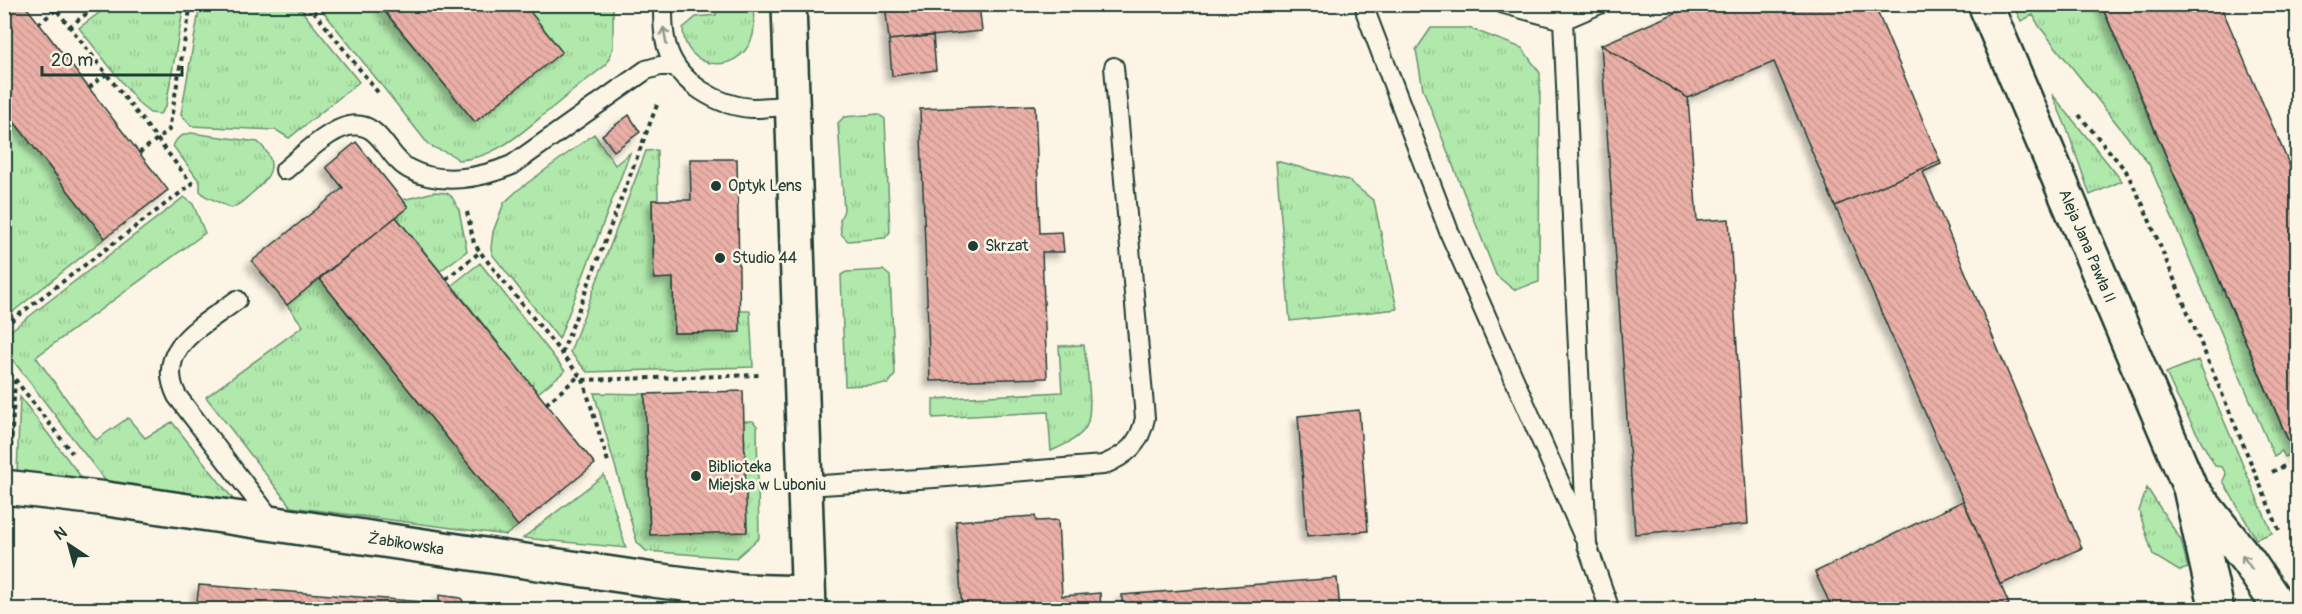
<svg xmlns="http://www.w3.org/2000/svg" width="2302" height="614" font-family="Pangolin,sans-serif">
<defs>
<pattern id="grass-tufts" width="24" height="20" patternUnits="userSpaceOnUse" patternTransform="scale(1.5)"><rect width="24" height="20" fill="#b1e8ab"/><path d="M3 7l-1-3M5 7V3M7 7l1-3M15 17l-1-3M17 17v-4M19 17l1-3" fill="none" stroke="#98c894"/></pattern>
<pattern id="building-back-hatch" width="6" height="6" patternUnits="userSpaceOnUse" patternTransform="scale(1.5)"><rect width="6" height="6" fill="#eaafa7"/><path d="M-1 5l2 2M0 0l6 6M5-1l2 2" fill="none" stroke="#c89790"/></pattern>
<filter id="shadow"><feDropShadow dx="-5.5" dy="5.5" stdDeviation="3" flood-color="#0004"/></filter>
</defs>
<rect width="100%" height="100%" fill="#fcf5e5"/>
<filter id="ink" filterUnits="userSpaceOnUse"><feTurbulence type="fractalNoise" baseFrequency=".0167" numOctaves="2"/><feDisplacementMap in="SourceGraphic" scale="12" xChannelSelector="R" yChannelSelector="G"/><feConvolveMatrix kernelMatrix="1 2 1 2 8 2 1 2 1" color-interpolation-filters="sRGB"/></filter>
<g filter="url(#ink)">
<path fill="url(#grass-tufts)" stroke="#689270" stroke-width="1.5" d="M111 4 184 5 166 106 160 114 150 113 140 105 79 28Z
M200 5H297L359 82 289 138 276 130 191 126 181 114Z
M318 5H379L475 122 561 52 524 5H613V48L606 65C586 80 566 96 547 112 520 134 494 159 458 160 448 149 439 153 428 144Z
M716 5H753C753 15 756 28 752 38 738 77 683 70 683 28L696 17 716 15Z
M2013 5H2101L2293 453 2285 457 2282 451 2274 456 2149 164 2039 26 2033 15 2021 21Z
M1431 28H1469L1522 48 1540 73 1539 282 1514 290 1496 275 1423 89 1416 50Z
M2052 94 2122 181 2090 195 2067 129Z
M4 109 105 238 5 318H4Z
M878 114 885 119 890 232 885 238 848 241 841 234 840 220 844 210 838 123 844 117Z
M191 133 258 142C280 162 272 177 251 194 245 199 239 206 231 208L205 196 200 191V182L173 146C176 138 183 134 191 133Z
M594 134 615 165 630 153 559 339 492 254 491 248 493 232 504 203 518 190Z
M657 150 658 200 652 201 654 278H673L674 333 739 332V311H750L753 367 587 372 570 352 646 151Z
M1276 161 1348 180 1374 201 1397 309 1290 321Z
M434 192 447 193 452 197 459 210 467 251 440 271 396 217 408 207 403 200Z
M184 197 193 204 205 233 36 357 96 440 128 418 145 438 172 422 233 499 107 483 5 350V335Z
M480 263 565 371 538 393 452 285Z
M883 270 890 276 895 375 888 384 845 386 841 275 846 272Z
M319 278 518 526 506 535 291 507 206 397 303 326 287 305Z
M1084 345C1086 364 1096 415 1084 430 1076 440 1062 446 1051 451L1048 412 933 418V399L1062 392 1059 346Z
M2198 360 2272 533 2256 539 2223 481 2226 474 2222 467 2215 466 2177 397 2166 373Z
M594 393 645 394 650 534 747 531 743 421H753L757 426 759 538 736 558 646 551 637 542Z
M20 397 85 482 17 472Z
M604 475 626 548 523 538Z
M2147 488 2181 540 2188 568 2179 571 2153 555 2139 511Z"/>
<path fill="url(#building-back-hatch)" stroke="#1f3d34" stroke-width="1.5" filter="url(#shadow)" d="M4 4H24L168 190 105 238 4 109Z
M379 4H524L562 52 475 122Z
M885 4H979L982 31 889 40Z
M1696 4H1874L1940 161 1835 206 1774 62 1688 98 1601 45Z
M2101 4H2220L2298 185V463Z
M933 35 936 70 892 76 889 40Z
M1601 45 1688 98 1697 221 1729 219 1748 524 1635 534Z
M1035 105 1040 233 1062 232 1064 252H1042L1047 378 930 381 920 109Z
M629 115 640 132 614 151 602 135Z
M356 142 408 207 287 305 252 261 343 188 326 167Z
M690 159H737L740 332 674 333 673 278 654 279 652 200H691Z
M1940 161 1941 164 1923 172 2082 548 2000 585 1835 206Z
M396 217 595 464 518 526 319 278Z
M743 391 747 532 650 535 645 394Z
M1359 410 1368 531 1307 536 1298 416Z
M1963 501 2009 604 1997 610H1833L1815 572Z
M1035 516 1036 521 1058 520 1062 596 1100 593 1101 610H962L956 521Z
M1337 578 1340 610H1122V595Z
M199 585 439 603V595L461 598 468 610H196Z"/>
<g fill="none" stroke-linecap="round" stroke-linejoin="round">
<defs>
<path id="lane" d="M663 4C663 20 663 36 668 50 679 83 718 106 752 108 765 108 780 106 793 106
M1365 4 1366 13 1450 234 1583 535
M1504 4 1563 20 1600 4
M1553 4 1563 20 1587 545 1610 610
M285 170C302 156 328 130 349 126 381 120 386 157 409 169 441 186 481 178 512 165L646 70 660 66H675
M237 300C204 325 153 348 177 396L274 523
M806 486 934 478 1103 465C1127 455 1140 444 1145 418L1114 67"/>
<path id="street" d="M1985 4 2190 488 2217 610
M4 487 107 499 653 580 742 591 808 593
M2195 494 2248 561 2281 610"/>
<path id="secondary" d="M789 4 809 610"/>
</defs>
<use href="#lane" stroke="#1f3d34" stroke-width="22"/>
<use href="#street" stroke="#1f3d34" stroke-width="38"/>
<use href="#secondary" stroke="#1f3d34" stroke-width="38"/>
<path stroke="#1f3d34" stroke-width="4" stroke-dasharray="4.5 4.5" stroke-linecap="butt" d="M308 4 380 95
M38 24 56 10
M69 27 99 4
M89 88 106 74
M2079 115 2126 171 2143 205 2279 530
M139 153 169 130 191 4
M467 212 474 243 480 252
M446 279 480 252 583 380 609 465
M4 326 192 184 52 4
M562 353 657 105
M4 365 72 453
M583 380 759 375
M546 404 579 376
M11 447 15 380
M2272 472 2296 460"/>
<use href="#lane" stroke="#fcf5e5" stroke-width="18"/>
<use href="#street" stroke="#fcf5e5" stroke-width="33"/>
<use href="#secondary" stroke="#fcf5e5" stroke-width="33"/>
</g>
<defs><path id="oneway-shaft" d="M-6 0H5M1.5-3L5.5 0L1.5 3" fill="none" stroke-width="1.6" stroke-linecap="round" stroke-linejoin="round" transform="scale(1.5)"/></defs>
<g stroke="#8e998c">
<use href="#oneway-shaft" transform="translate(665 36) rotate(-100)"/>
<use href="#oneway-shaft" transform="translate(2247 562) rotate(-125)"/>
</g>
</g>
<g fill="#1f3d34" stroke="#fcf5e5" stroke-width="2">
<circle cx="716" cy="186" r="6"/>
<circle cx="973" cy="246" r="6"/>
<circle cx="720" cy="258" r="6"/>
<circle cx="696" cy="476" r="6"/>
</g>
<g text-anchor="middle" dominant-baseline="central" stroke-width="5" stroke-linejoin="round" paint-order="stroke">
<g font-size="16" fill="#1f3d34" stroke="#fcf5e5" text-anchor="start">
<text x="728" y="186">Optyk Lens</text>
<text x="985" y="246">Skrzat</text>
<text x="732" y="258">Studio 44</text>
<text x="708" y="467">Biblioteka<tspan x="708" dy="18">Miejska w Luboniu</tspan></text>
</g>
<g font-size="16" fill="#1f3d34" stroke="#fcf5e5">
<text transform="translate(2087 246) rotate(67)">Aleja Jana Pawła II</text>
<text transform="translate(406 544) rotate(9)">Żabikowska</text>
</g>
</g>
<rect width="2302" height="614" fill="none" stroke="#fcf5e5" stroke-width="24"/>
<rect x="12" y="12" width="2278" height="590" fill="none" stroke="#1f3d34" stroke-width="2" filter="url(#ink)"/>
<g transform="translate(69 545) rotate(324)" stroke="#fcf5e5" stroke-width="4.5" paint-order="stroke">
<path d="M0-4.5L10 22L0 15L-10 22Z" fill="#1f3d34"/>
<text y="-9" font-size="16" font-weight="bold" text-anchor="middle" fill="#1f3d34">N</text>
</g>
<path d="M42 66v9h140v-9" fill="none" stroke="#1f3d34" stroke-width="3"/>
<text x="51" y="66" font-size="18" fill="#1f3d34" stroke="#fcf5e5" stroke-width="4.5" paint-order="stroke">20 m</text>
</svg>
